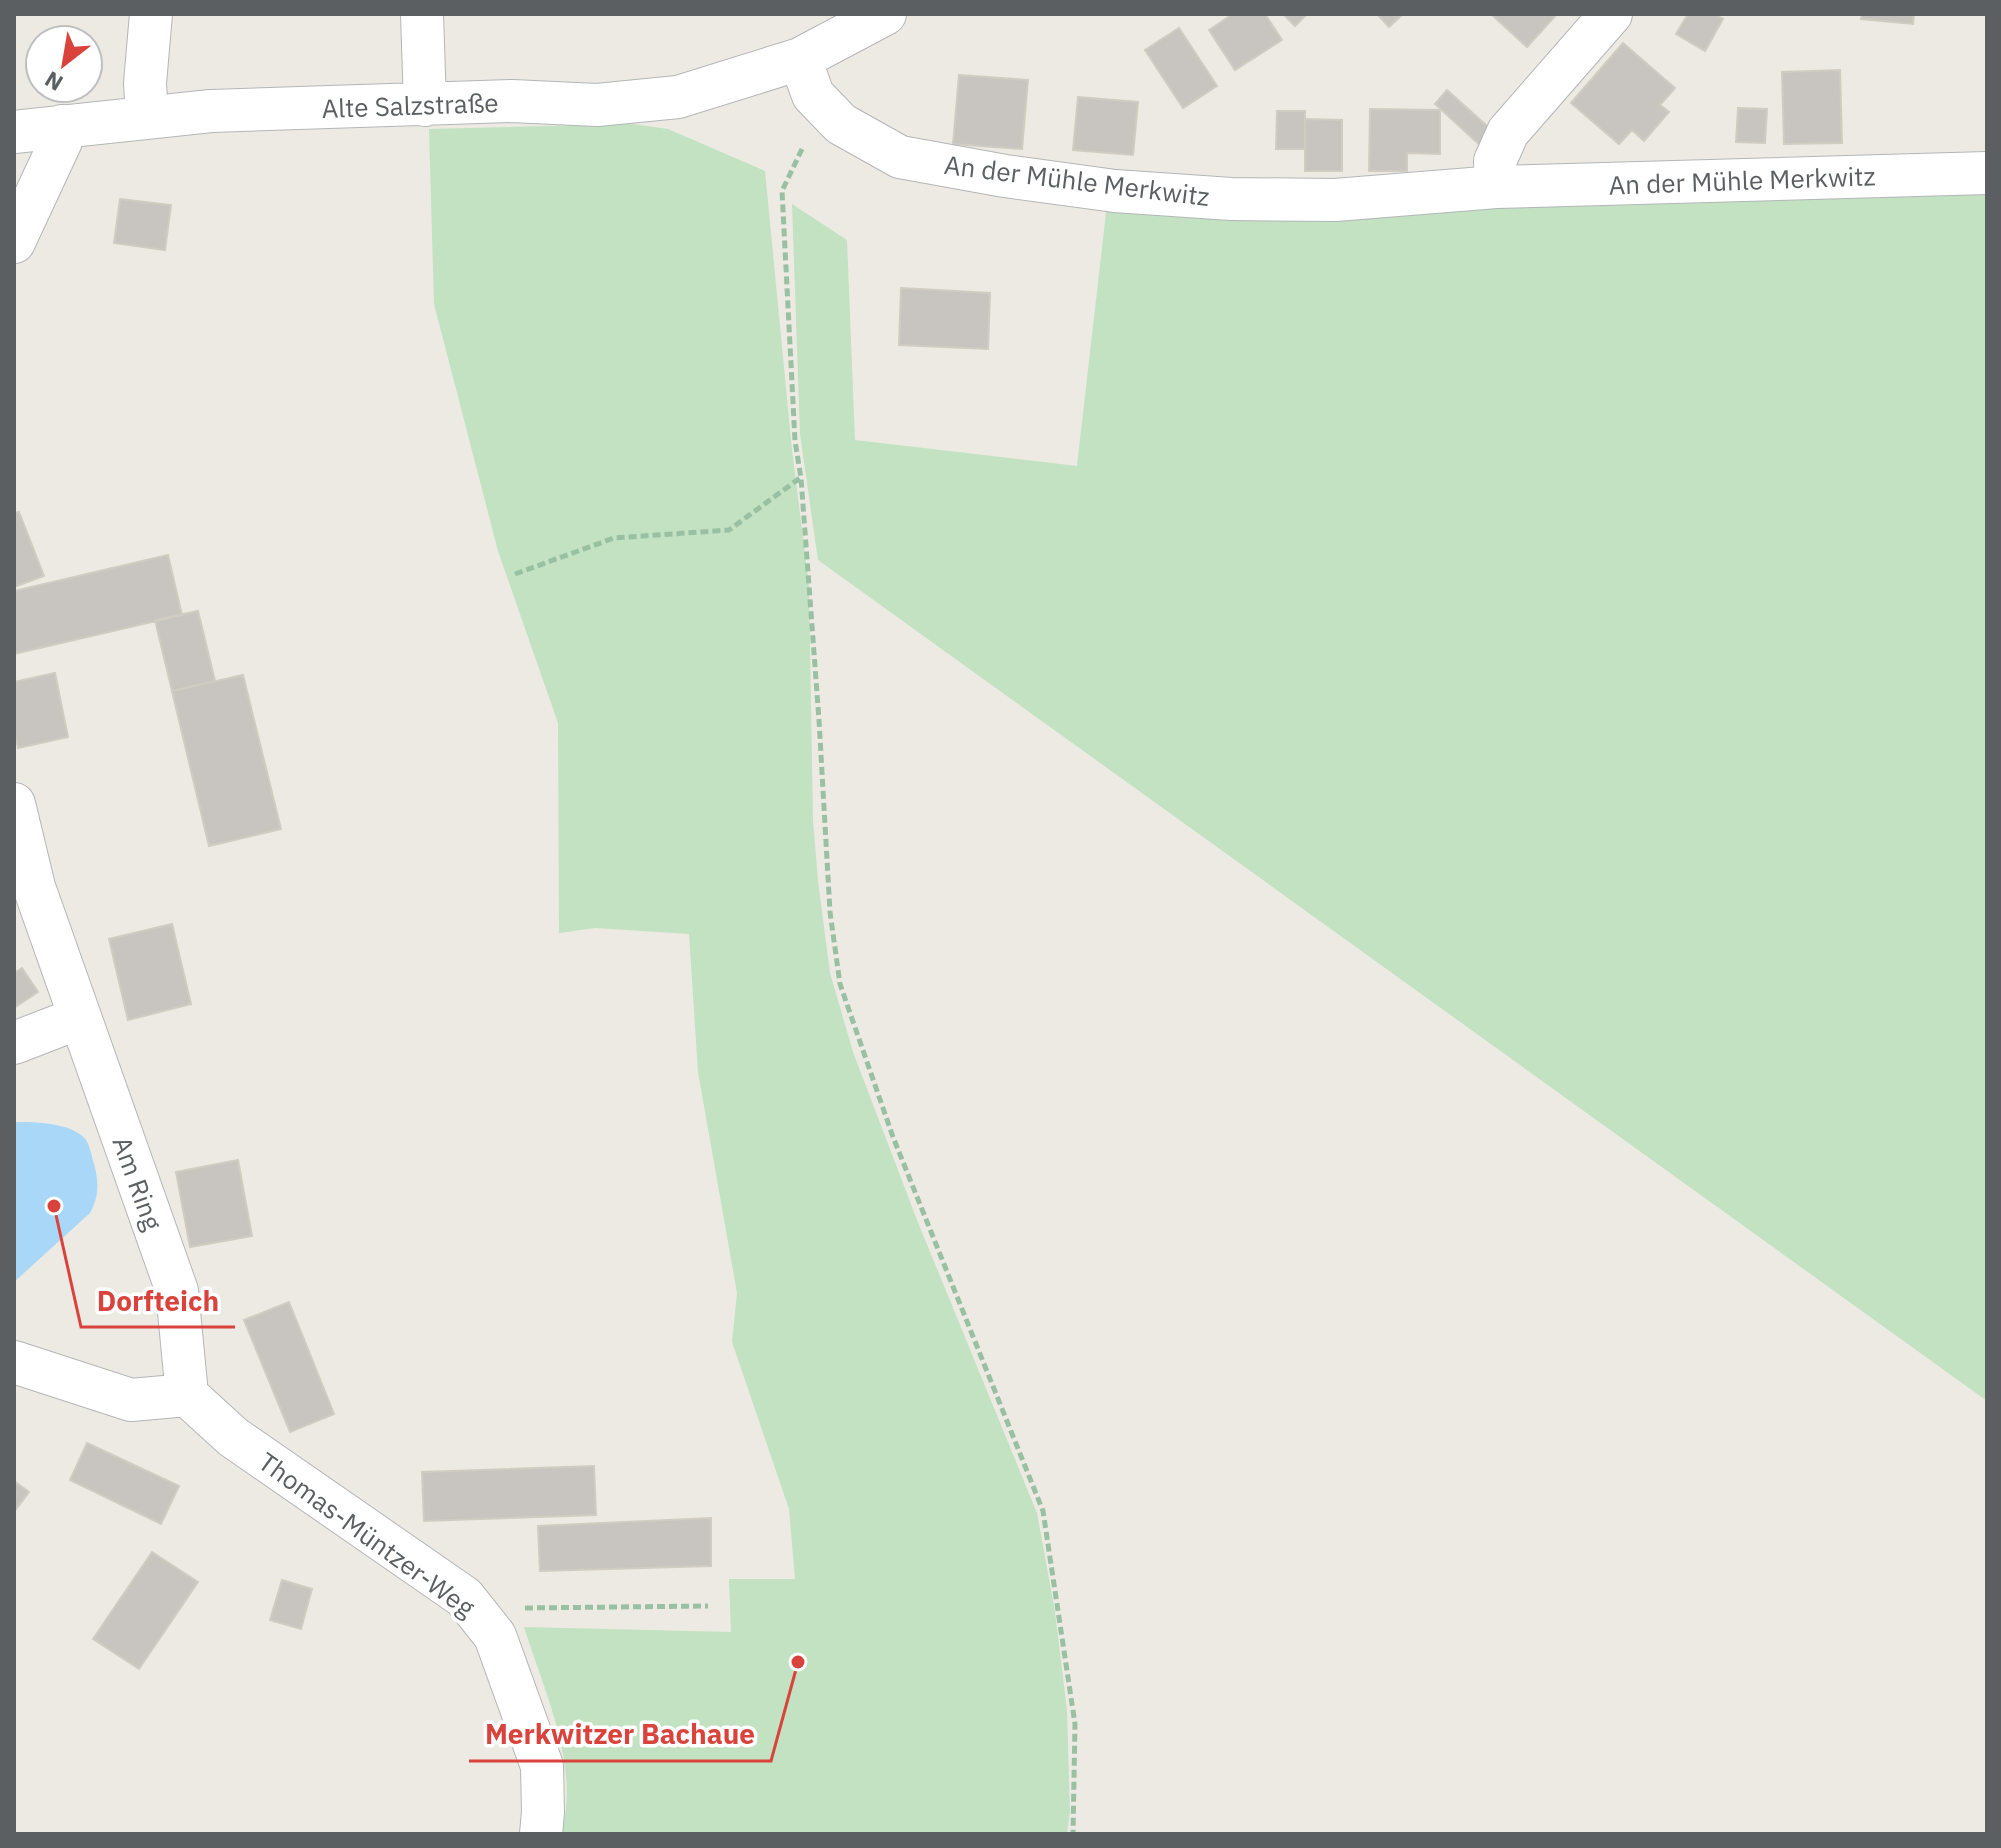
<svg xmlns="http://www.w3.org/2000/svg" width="2001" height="1848" font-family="'IBM Plex Sans',sans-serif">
<rect width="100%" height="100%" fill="#edeae3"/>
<path fill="#c2e2c1" d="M632 124 668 129 765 171 792 450 809 586 813 820 818 881 830 973 853 1052 917 1220 1037 1513 1055 1612 1067 1710 1070 1812 1067 1834H561C581 1767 544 1691 524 1627L731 1632 729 1579H795L789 1509 732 1342 737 1293 698 1072 689 934 595 928 559 933 558 723 498 551 434 304 429 129Z
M1987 187V1401L818 560 800 434 792 204 847 240 855 440 1077 466 1107 204Z"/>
<path fill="#a8d7f7" d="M14 1122C34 1122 72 1122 86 1140 90 1146 92 1158 94 1164 99 1182 99 1197 90 1213L14 1282Z"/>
<path fill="#c8c5c0" stroke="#d1ccc2" stroke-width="2" d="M1233 14H1265L1282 40 1235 70 1209 30Z
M1283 14H1307L1295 26Z
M1377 14H1403L1389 27Z
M1491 14H1557L1527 47Z
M1688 14H1714L1723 19 1705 51 1676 34Z
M1862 14H1914L1913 24 1861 19Z
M1179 28 1217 86 1183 108 1145 50Z
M1623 43 1675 88 1660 105 1669 112 1644 141 1632 130 1619 144 1571 103Z
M1840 70 1842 143 1784 144 1782 72Z
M959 75 1028 80 1022 149 953 144Z
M1447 90 1495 133 1482 147 1435 104Z
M1078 97 1138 102 1133 155 1073 150Z
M1738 108 1767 109 1765 143 1736 142Z
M1370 109 1440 110V154L1407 153V171H1369Z
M1277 111H1305V149H1276Z
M1305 119 1342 120V171H1305Z
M120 199 171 205 165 250 114 243Z
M901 288 990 293 988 349 899 345Z
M19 512 44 576 14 587V513Z
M168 555 182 615 14 654V591Z
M198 611 215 681 172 691 155 620Z
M55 673 68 737 18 748 14 728V682Z
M243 675 281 829 209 846 172 691Z
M172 924 191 1004 128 1020 109 939Z
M22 968 38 992 14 1008V973Z
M238 1160 252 1236 190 1247 176 1172Z
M289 1302 334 1414 290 1432 244 1320Z
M87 1443 179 1486 161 1524 70 1480Z
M594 1466 596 1515 424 1521 422 1472Z
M14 1481 29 1492 14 1512Z
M711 1518V1566L540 1571 538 1526Z
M152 1552 198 1582 139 1669 93 1639Z
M282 1580 312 1589 301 1629 270 1620Z"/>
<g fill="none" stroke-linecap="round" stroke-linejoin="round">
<defs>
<path id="minor" d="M422 14 425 105
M800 59 813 95 841 124 900 157 1005 176 1115 191 1231 199 1335 200 1496 187 1987 173
M147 116 145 83 151 14
M14 132 211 111 512 101 597 105 678 97 800 59 885 14
M1496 187 1495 161 1508 132 1611 14
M14 242 61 141 62 126
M14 804 34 887 177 1291 187 1395
M14 1043 79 1018
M14 1362 131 1400 187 1395
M187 1395 233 1437 464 1597 495 1636 542 1766 543 1812 541 1834"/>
</defs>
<use href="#minor" stroke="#b3b6b9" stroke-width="44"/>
<path stroke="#9ac0a4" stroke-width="5" stroke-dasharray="8 4" stroke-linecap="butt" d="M802 149 782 191 795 441 801 478 819 720 830 912 840 984 893 1137 1043 1511 1075 1724 1073 1834
M515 574 614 538 729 530 800 478
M525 1608 708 1606"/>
<use href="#minor" stroke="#fff" stroke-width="42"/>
</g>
<g text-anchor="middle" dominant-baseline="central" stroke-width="7" stroke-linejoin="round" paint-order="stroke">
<g font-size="26" fill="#5b5f62" stroke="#fff">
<text transform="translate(410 105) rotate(-2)">Alte Salzstraße</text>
<text transform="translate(1077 180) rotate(7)">An der Mühle Merkwitz</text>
<text transform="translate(1742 180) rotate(-2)">An der Mühle Merkwitz</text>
<text transform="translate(138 1183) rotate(70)">Am Ring</text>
<text transform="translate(367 1534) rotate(36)">Thomas-Müntzer-Weg</text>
</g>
</g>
<path fill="none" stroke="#da433c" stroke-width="3" d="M54 1206L81 1327H235M798 1662L771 1761H469"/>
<g fill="#da433c" stroke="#fff" stroke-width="3">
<circle cx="54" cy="1206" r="8"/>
<circle cx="798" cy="1662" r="8"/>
</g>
<g font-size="28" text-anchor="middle" font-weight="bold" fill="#da433c" stroke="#fff" stroke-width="7" stroke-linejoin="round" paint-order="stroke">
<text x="158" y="1311">Dorfteich</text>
<text x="620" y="1744">Merkwitzer Bachaue</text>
</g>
<rect width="2001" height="1848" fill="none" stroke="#5b5f62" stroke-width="32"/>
<g transform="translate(64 64) rotate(211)"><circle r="38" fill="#ffffff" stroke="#bdbfc0" stroke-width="2"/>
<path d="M0-6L14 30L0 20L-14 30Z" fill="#da433c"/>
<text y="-12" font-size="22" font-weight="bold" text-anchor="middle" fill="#5b5f62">N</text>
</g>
</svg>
